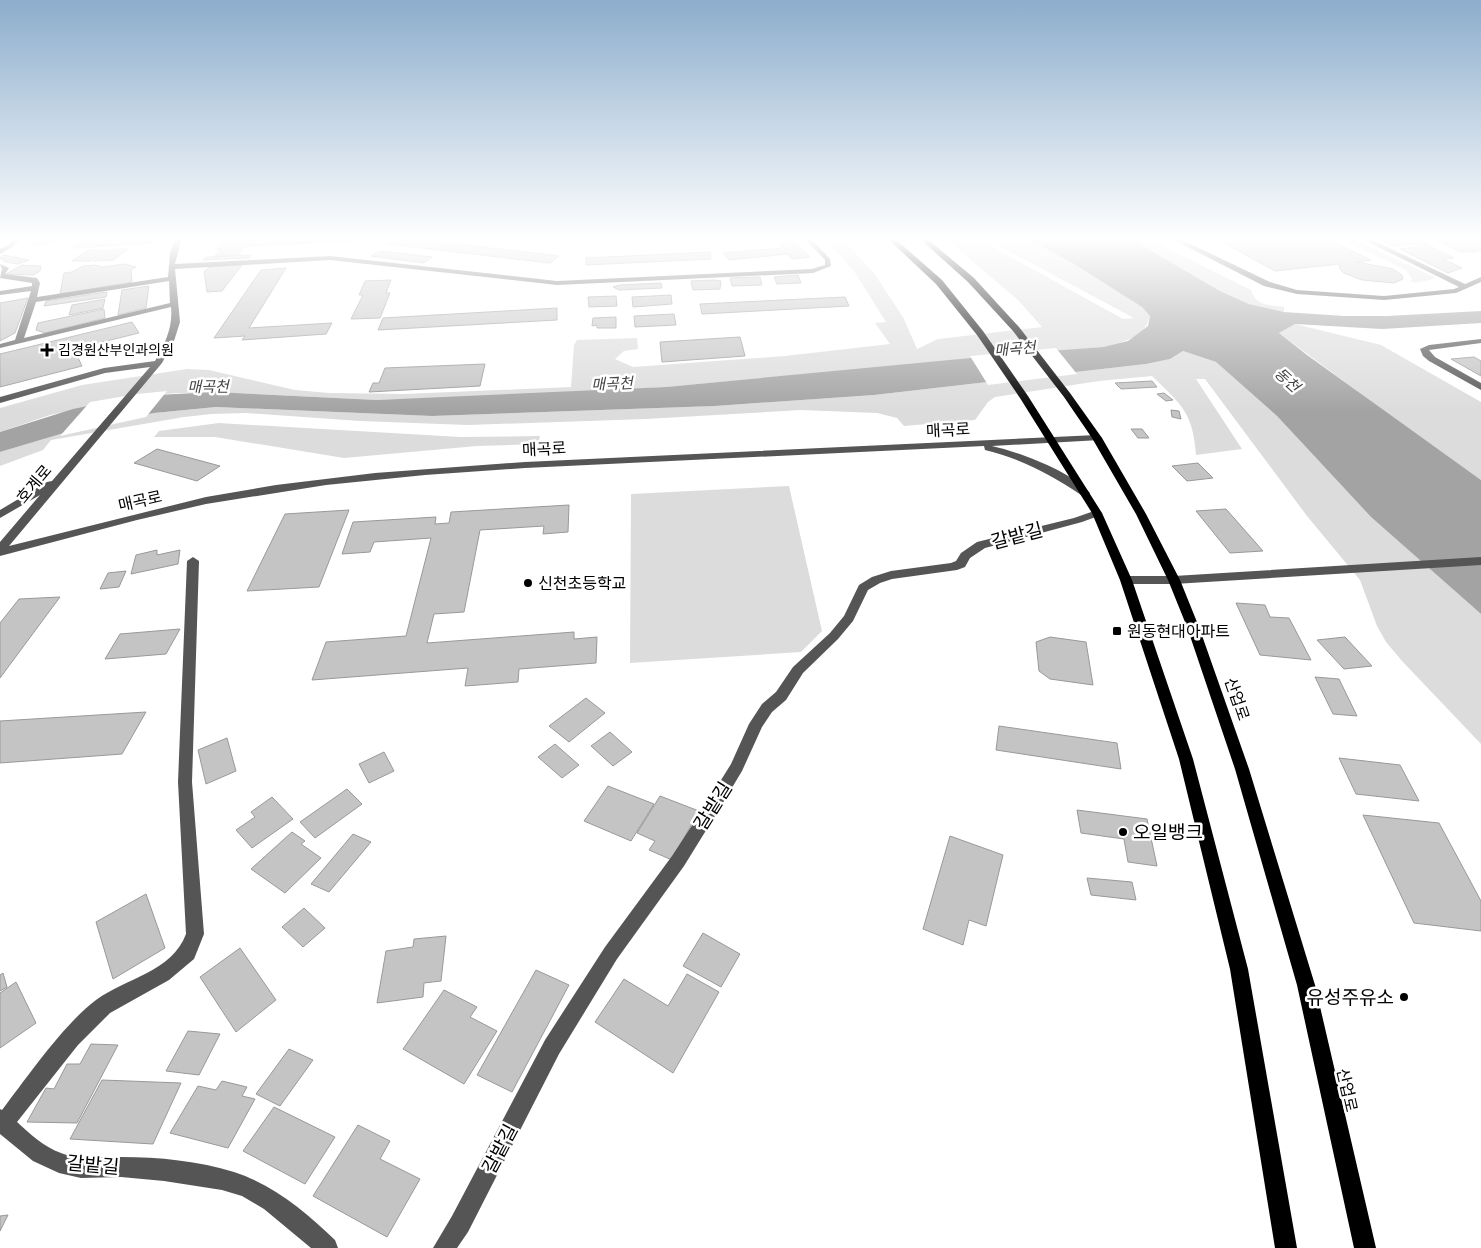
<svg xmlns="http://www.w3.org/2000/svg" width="1481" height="1248" font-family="'Roboto Condensed','Noto Sans KR',sans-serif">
<rect width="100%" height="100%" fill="#fff"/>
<path fill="#dcdcdc" d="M824 237H841L874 273 889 296 903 317 917 349 938 339 1042 327 1018 300 944 237H974L1123 319 1134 318 982 237H1024L1074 264 1142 307 1150 316C1145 338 1121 343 1103 347L666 387 453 398 377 400 215 392 179 393 137 396 50 415 0 432V408L82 385 187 369 209 370 295 390 329 393 404 394 571 387 574 345 577 340 637 338 638 349 624 351 615 359 633 367 785 356 890 344 875 323 886 322 856 274Z
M1128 237H1145L1251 290C1256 306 1269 305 1284 307V312L1249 304 1220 291Z
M1336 237H1349L1434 277V279L1415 283 1410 281 1412 279 1406 270Z
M1295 324 1381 345 1481 402V480L1380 408 1279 333Z
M1183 351 1216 362 1277 416 1371 517 1481 614V744L1402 661 1386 642 1377 626 1360 580 1307 516 1205 379H1196L1242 449 1196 455C1193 413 1182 405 1152 376L1099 381 995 397 988 402 975 420 904 426 897 418 877 413 801 410 646 419 468 425 360 421 246 413 212 414 184 417 51 440 43 450 0 466V452L84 427 154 413 216 407 432 416 715 406 874 395 1146 364 1170 359Z
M219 423 460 437 540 436 538 444 477 446 344 458 215 437H154L159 431Z
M789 486 822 631 801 652 630 663 631 494Z"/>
<path fill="#a3a3a3" d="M1024 237H1128L1220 291 1249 304 1284 312 1344 316H1387L1481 311V323L1382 329 1295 324 1279 333 1307 355 1481 480V614L1371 517 1277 416 1216 362 1183 351 1170 359 1146 364 874 395 715 406 432 416 216 407 154 413 84 427 0 452V432L73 409 137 396 215 392 377 400 666 387 1023 353 1103 347 1128 341 1148 326 1150 316 1142 307 1074 264Z"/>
<path fill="#fff" d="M1056 348 1077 374 988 385 970 356Z
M167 391 146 417 60 436 90 402 137 394Z"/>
<path fill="#c4c4c4" stroke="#999" d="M50 237 61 240 36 246 30 242Z
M84 237H156L151 243 73 248Z
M227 237H360L358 241 245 246 238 255 215 256 221 249H217Z
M397 237 559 256 550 263 386 244Z
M1213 237H1323L1371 260 1357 262 1393 269 1402 275 1403 279 1394 283 1362 280 1344 273 1340 269 1339 264 1275 271Z
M1375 237H1415L1428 243 1393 246Z
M1457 238H1481V251H1480Z
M1455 239 1478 252H1460L1437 240Z
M794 241 810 257 792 259 788 254 729 260 723 253 783 248 778 242Z
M1428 245 1454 258 1443 259 1462 268 1448 273 1400 249Z
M116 249H128L114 260 94 261 108 251Z
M88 250H106L91 261H72Z
M380 251 432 257 424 263 371 256Z
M710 252 711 259 586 265V258Z
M4 255 29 260 18 264 5 262 0 258Z
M251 255 249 258 203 260 206 257Z
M125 264 136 267 131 270 132 282 60 294 64 273 72 272 83 266 96 265 102 267Z
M22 265 41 266 40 271 33 275 6 274Z
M242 265 222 291 207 292 204 272 209 267Z
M286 268 249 328 332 323 326 334 242 340 245 336 214 338 261 270Z
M798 275 801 283 777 284 774 277Z
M760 277 762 285 732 286 730 278Z
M391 280 386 293H390L380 318 351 319 363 295H359L365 281Z
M714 280 721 281 720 289 693 290 691 281Z
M661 283 662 288 619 290 613 287 619 285Z
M149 286 146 308 118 315 122 290Z
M107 292 106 297 44 306 46 301Z
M671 295 672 304 633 307 632 297Z
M616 296 617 306 589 307 588 297Z
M845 297 849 306 702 314 700 304Z
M28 298 15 333 0 341V303Z
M105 299 103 308 69 315 72 305Z
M557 308V320L378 330 383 318Z
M104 309 105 318 45 333 36 330 38 323Z
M674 314 676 325 635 327 634 316Z
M616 317V328H597V325L592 326 593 318Z
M132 322 139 333 74 349 82 366 0 387V354Z
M740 337 745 356 662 362 660 342Z
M1474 357 1481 361V376L1451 359Z
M485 364 480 386 369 392 373 383H379L385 368Z
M1152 381 1157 387 1121 389 1115 383Z
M1164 393 1173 400 1166 401 1157 394Z
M1171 410 1179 411 1181 419 1172 417Z
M1131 429H1142L1149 438H1138Z
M157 449 220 466 197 481 134 463Z
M1198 463 1213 478 1187 481 1172 466Z
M569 505 568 532 543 534 544 526 480 530 464 612 434 614 427 643 574 632V639L597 637 596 663 519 669 518 682 465 686 468 668 312 680 326 642 406 636 431 538 374 542 370 552 342 554 353 522 436 517 435 524 449 523 451 512Z
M1226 509 1263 551 1230 553 1196 511Z
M349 510 319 587 247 591 285 514Z
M157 550V555L180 550 178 564 131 574 136 555Z
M126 571 119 587 100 589 108 573Z
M60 597 0 678V623L19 599Z
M1236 603 1265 605 1270 617 1289 618 1311 660 1260 655Z
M180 629 166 654 105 659 120 634Z
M1050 637 1086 642 1093 685 1050 679 1039 671 1036 642Z
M1345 637 1372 666 1344 669 1317 640Z
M1315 677 1339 679 1357 716 1333 714Z
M586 698 605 713 569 742 549 726Z
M146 712 122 754 0 763V721Z
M999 726 1117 743 1121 769 996 750Z
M610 732 632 752 613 766 591 746Z
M227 738 236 771 206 784 198 750Z
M555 744 579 765 562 778 538 757Z
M384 752 394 771 369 783 359 764Z
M1339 758 1400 765 1419 801 1356 794Z
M608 786 654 804 631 841 584 821Z
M347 789 362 804 315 838 300 822Z
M660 796 699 811 672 860 649 850 655 841 637 833Z
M272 797 293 819 252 848 236 830 255 817 251 812Z
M1077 810 1147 819 1157 866 1128 862 1124 839 1081 833Z
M1363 815 1439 823 1481 901V931L1414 923Z
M292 832 305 841 301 844 321 858 285 893 251 869Z
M353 834 371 842 329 892 311 884Z
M950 836 1003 855 986 926 969 920 963 945 923 929Z
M1087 878 1132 882 1136 900 1091 895Z
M146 894 165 948 113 979 96 922Z
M304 908 325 928 303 947 282 927Z
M703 933 740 954 721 987 683 966Z
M446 936 441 981 424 983 423 997 377 1003 386 951 413 947 414 939Z
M240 948 276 1000 236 1032 200 977Z
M536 970 569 985 512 1092 477 1075Z
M3 973 7 987 0 991V975Z
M687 974 719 992 673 1073 595 1022 624 979 668 1006Z
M16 982 36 1023 0 1048V993Z
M444 990 477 1007 470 1017 497 1031 464 1084 403 1049Z
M188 1031 220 1034 199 1075 166 1071Z
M91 1044 118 1045 77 1123 27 1122 46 1088 54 1089 67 1064H80Z
M289 1049 313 1060 280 1106 256 1094Z
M102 1080 181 1083 153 1144 70 1139Z
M222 1081 247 1087 242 1096 255 1099 228 1148 170 1133 198 1086 216 1090Z
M274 1107 335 1137 305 1184 243 1151Z
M358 1125 390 1141 380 1159 420 1179 387 1237 313 1196Z
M8 1215 0 1231V1216Z"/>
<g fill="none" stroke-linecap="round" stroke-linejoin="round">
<path fill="#555" fill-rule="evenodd" d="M15 237H22L13 247 0 254V249L9 245Z
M176 237H182L175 264 330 256 557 281 812 269 825 265V260L803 237H810L830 259 831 266 813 273 557 285 330 260 175 269 180 322 174 341 162 363 9 546 206 497 276 485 375 473 525 462 1097 435 1102 438 1100 440 992 446C1019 452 1072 472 1090 493L1089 495H1081C1050 474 1021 459 985 450L984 446 525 468 425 475 326 485 206 504 137 520 0 556V542L40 495 0 518V510L47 482 52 481 150 367 105 373 0 403V397L104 368 155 361C165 343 173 328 171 307L0 348V344L15 340 31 291 0 295V291L32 286V283L0 278 2 269 0 264 9 268 5 274 37 278 40 283 37 297 168 277 170 253ZM169 281 170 303 24 338 36 302Z
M1168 237H1176L1270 282 1297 290 1384 296 1454 289 1459 287 1358 237H1366L1465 284 1481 277V282L1456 293 1384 300 1297 294 1264 286Z
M1481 339V343L1429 350 1435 357 1481 383V390L1429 361 1423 356 1420 349 1429 345Z
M1097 510 1102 513 1101 515 1082 522 985 548 970 558 965 567 957 570 892 579 880 583 868 590 853 621 838 639 803 673 786 700 772 712 762 727 742 771 718 811 684 866 617 959 559 1054 468 1232 457 1248H433L452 1216 545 1040 605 947 672 856 708 801 731 764 749 724 762 704 776 692 793 667 830 633 844 616 859 585 872 577 891 571 951 563 956 561 961 553 977 542 1074 518Z
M193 557 199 561 192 782 204 934 194 959 169 980 110 1013 78 1045 17 1122C30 1134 44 1147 61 1153 80 1161 101 1156 121 1157 159 1157 199 1161 234 1172 274 1185 306 1212 335 1240L338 1248H311L264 1209 242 1196 222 1190 164 1181 121 1177 81 1178 59 1173 33 1161 0 1134V1109L2 1110C28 1076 63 1025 96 1000 126 978 172 972 186 934L178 782 187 561Z
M1481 557V565L1174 584H1126L1120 580 1126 576H1174Z"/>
<path fill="#000" fill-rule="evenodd" d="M886 237H893L942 280 983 331 1028 396 1102 513 1132 580 1193 759 1248 969 1297 1248H1275L1230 969 1179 759 1120 580 1092 513 1020 398 977 335 936 284Z
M918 237H925L974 278 1019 327 1070 393 1102 438 1146 514 1180 580 1199 627 1249 769 1315 985 1376 1248H1354L1297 985 1235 769 1187 627 1168 580 1136 514 1092 438 1064 397 1013 331 968 282Z"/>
</g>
<linearGradient id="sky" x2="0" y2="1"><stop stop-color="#8cadcc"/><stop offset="0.58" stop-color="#fff"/><stop offset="1" stop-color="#fff" stop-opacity="0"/></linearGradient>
<rect width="1481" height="412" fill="url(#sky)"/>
<g fill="#000" stroke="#fff" stroke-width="2">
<path d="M44.5 342.5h5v5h5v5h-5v5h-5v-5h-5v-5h5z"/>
<circle cx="528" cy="583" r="5"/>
<rect x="1112" y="626" width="10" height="10" rx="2.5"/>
<circle cx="1123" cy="832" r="5"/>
<circle cx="1404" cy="997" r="5"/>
</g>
<g text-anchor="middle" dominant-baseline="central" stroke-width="5" stroke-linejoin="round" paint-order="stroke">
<g font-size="14" fill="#000" stroke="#fff" text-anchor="start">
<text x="58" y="350">김경원산부인과의원</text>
</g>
<g font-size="15" font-style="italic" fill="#444" stroke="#fff">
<text transform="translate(1015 349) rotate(-5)">매곡천</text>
<text transform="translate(1287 380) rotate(42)">동천</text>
<text transform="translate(612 384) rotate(-3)">매곡천</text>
<text transform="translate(208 387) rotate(-1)">매곡천</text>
</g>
<g font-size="16" fill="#000" stroke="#fff">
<text transform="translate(948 430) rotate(-3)">매곡로</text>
<text transform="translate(544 449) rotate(-3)">매곡로</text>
<text transform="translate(34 484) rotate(-50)">호계로</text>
<text transform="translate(140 501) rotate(-13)">매곡로</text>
<text transform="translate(1237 699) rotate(71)">산업로</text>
<text transform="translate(1347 1090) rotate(77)">산업로</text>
</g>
<g font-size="16" fill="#000" stroke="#fff" text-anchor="start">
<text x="538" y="583">신천초등학교</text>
<text x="1127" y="631">원동현대아파트</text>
</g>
<g font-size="19" fill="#000" stroke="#fff">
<text transform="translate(1017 536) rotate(-15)">갈밭길</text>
<text transform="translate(713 806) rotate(-58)">갈밭길</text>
<text transform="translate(500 1149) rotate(-62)">갈밭길</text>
<text transform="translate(93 1165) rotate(5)">갈밭길</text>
</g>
<g font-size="19" fill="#000" stroke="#fff" text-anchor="start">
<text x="1133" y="832">오일뱅크</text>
<text x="1394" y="997" text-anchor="end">유성주유소</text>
</g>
</g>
</svg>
